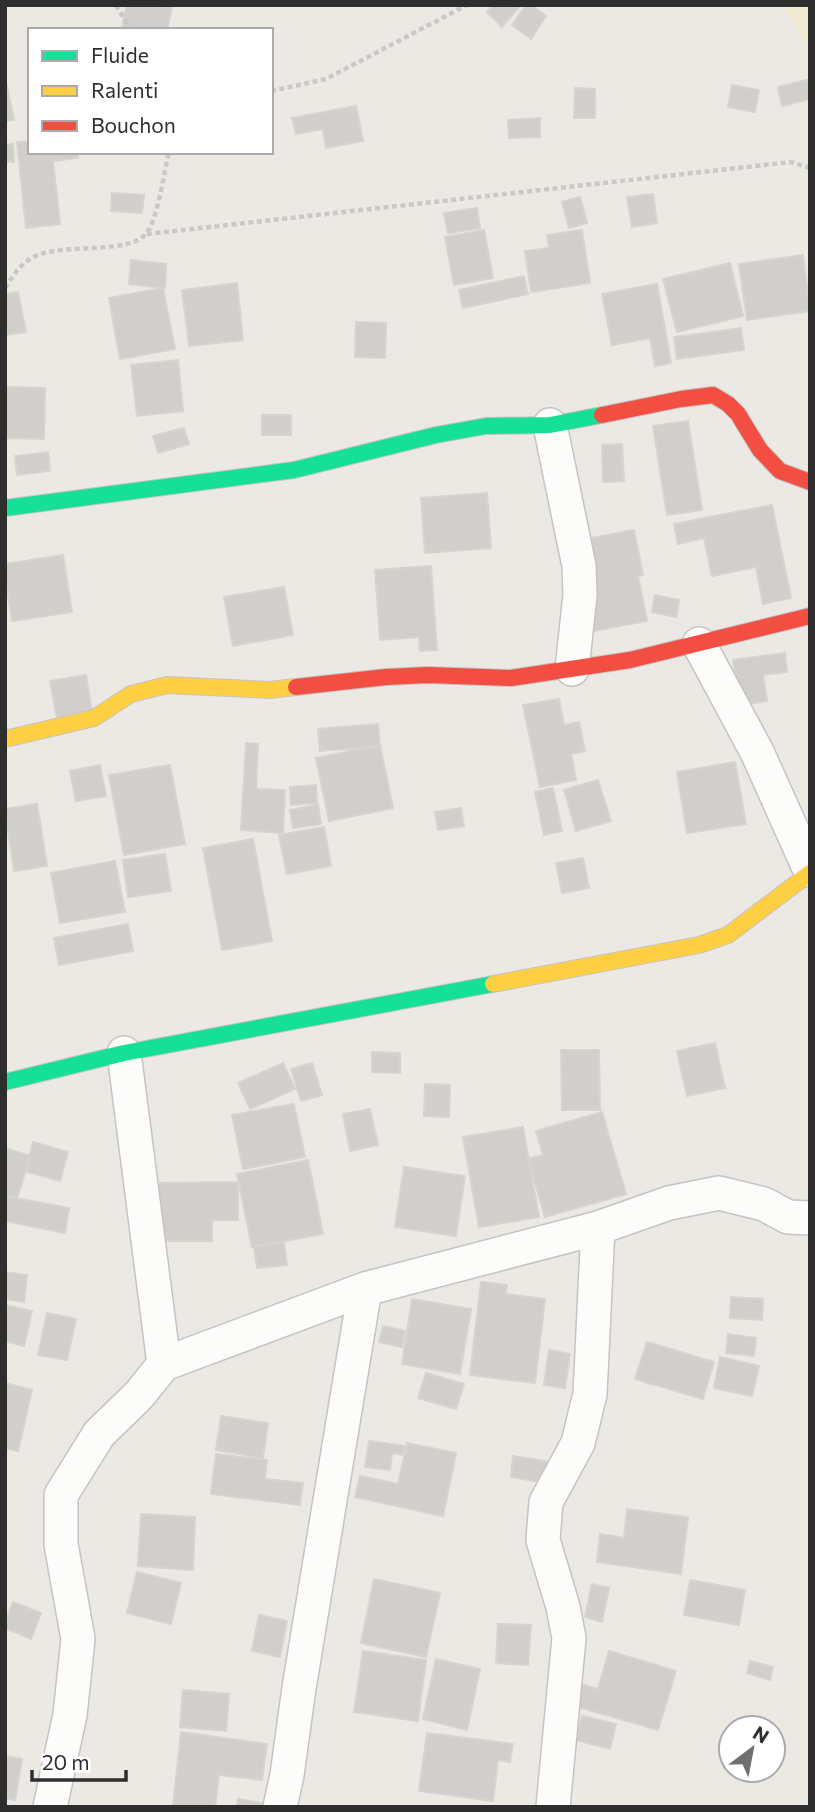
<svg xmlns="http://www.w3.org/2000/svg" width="815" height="1812" font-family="Commissioner,sans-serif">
<rect width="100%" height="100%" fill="#ece8e4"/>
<path fill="#f0ead3" d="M782 5H810V49Z"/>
<path fill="#d1cecb" stroke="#d7d4d0" stroke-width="2" d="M127 5H160L172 8 167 30H121Z
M493 5H521L502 27 487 12Z
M526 5H531L546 16 531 39 512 25Z
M810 79V99L782 106 778 87Z
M732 85 759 90 755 112 728 107Z
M5 86H7L14 120 5 121Z
M575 88 595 89V118H574Z
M356 106 363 141 326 148 323 129 296 134 292 118Z
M540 118V137L509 138 508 120Z
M30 141V152H77L78 158 53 161 60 224 26 228 17 142Z
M13 144 14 162H5V145Z
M112 193 144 195 142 213 111 211Z
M653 194 657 223 632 227 627 197Z
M580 197 587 223 569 228 562 202Z
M477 208 480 228 448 233 444 213Z
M484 230 493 278 454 285 445 237Z
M582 230 590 283 531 292 525 251 549 248 547 235Z
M803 255 810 311 747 320 739 264Z
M131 260 166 264 165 288 129 284Z
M730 263 743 316 677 332 663 279Z
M524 276 528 294 463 308 459 290Z
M237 283 243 340 189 346 182 290Z
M657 284 671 363 655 366 650 338 612 345 602 294Z
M163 288 175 349 120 359 109 298Z
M18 292 26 332 5 335V294Z
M356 322 386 323 385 358 355 357Z
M741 328 744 350 677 359 674 337Z
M178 360 183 411 137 416 131 365Z
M5 387 45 388 44 439 5 438Z
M262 415H291V435H262Z
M688 421 702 510 667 515 653 426Z
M184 428 189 444 158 453 153 436Z
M622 444 624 481 603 482 602 445Z
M48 452 50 471 17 475 15 456Z
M487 493 491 548 425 553 421 498Z
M772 505 791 598 763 604 756 567 712 576 704 538 678 544 674 524Z
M634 530 643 575 638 576 647 621 582 633 565 543Z
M63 555 72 612 12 621 5 575V564Z
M431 566 437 650 420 651 419 637 380 640 375 570Z
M284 587 293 635 233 646 224 597Z
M655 595 679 600 676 617 652 612Z
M785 653 787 672 763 675 767 701 739 705 733 660Z
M86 675 92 712 57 718 50 681Z
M559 699 564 725 579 722 585 751 571 754 576 780 540 787 523 705Z
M378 724 380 746 320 751 318 729Z
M246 743 258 744 256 789 285 790 283 833 241 830Z
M380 745 393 808 329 821 316 758Z
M735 762 746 824 687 833 677 772Z
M100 765 106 796 76 801 70 771Z
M170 765 185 844 124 855 109 775Z
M598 780 611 821 576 831 564 790Z
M316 785 317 803 291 805 290 787Z
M553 788 562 831 544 835 535 792Z
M37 804 47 866 14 871 5 809Z
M318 805 321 824 293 828 290 810Z
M461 808 464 826 438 830 435 812Z
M324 827 331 866 287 874 279 835Z
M253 839 272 941 222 950 203 848Z
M165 854 171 891 128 897 123 860Z
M583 858 589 888 562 893 556 863Z
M115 861 125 912 60 923 51 873Z
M128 924 133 951 59 965 54 938Z
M715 1043 725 1088 687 1096 677 1051Z
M561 1050H599L600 1110H562Z
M372 1052 400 1053V1073L372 1072Z
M283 1063 295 1089 250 1109 238 1083Z
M312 1063 322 1095 301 1101 291 1069Z
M425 1084 450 1085 449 1117 424 1116Z
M294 1104 305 1157 243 1169 232 1115Z
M370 1109 378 1145 350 1151 343 1114Z
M602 1112 626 1194 545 1217 528 1159 543 1155 536 1131Z
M523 1127 539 1217 479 1227 463 1137Z
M33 1142 68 1152 60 1181 25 1171Z
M5 1148 30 1156 17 1199 5 1195Z
M308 1160 323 1234 252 1247 237 1174Z
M404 1167 465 1176 456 1236 395 1227Z
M238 1182V1220H212V1241H157L156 1183Z
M5 1196 69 1208 65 1233 5 1221Z
M284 1243 287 1265 257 1268 254 1247Z
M5 1272 27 1275 24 1302 5 1299Z
M481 1282 507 1285 506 1294 545 1299 535 1383 470 1375Z
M731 1297 763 1299 762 1320 730 1318Z
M412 1299 471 1309 460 1374 402 1364Z
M5 1305 32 1311 24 1346 5 1341Z
M47 1313 76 1319 67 1360 38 1355Z
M383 1326 405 1331 402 1347 379 1342Z
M728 1334 756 1338 754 1356 726 1353Z
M647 1342 714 1362 703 1399 635 1379Z
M549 1350 570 1354 565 1388 544 1385Z
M720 1357 759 1366 752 1396 714 1388Z
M426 1373 464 1384 456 1409 418 1398Z
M5 1383 32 1390 18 1451 5 1448Z
M221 1416 268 1423 263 1458 216 1450Z
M369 1441 405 1446 404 1455 392 1453 390 1470 365 1467Z
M407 1443 456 1453 443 1516 355 1497 360 1476 398 1484Z
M216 1454 267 1460 265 1479 303 1483 300 1505 211 1494Z
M513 1456 550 1462 547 1483 511 1477Z
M627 1509 688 1517 681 1574 597 1562 600 1534 624 1538Z
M141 1514 195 1517 193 1570 138 1566Z
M137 1572 181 1583 171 1624 127 1613Z
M374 1579 440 1593 426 1657 361 1643Z
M690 1580 745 1590 739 1625 684 1615Z
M592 1584 609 1588 602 1622 585 1617Z
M13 1602 41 1613 31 1639 5 1628V1623Z
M259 1615 287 1621 280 1657 252 1651Z
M498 1624 531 1625 528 1665 496 1663Z
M363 1651 426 1660 418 1721 354 1712Z
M609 1651 676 1671 658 1730 575 1706 581 1684 598 1689Z
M436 1659 480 1669 467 1730 423 1719Z
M750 1661 773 1667 770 1680 747 1673Z
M183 1690 229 1694 226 1731 180 1727Z
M582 1716 616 1724 610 1749 576 1740Z
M181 1732 267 1744 262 1780 219 1775 215 1807 173 1806Z
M427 1733 513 1744 510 1762 498 1760 493 1801 419 1791Z
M5 1756 22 1759 15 1800 5 1798Z
M238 1799 262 1803V1807H237Z"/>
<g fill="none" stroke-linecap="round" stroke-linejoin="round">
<defs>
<path id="street" d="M550 425 579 566 580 595 572 669
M699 644 757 752 810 870
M164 1364 365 1289 598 1228 669 1203 719 1193 764 1204 788 1217 810 1218
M50 1807 70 1715 78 1639 61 1544V1495L99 1434 139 1395 164 1364 124 1053
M280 1807 287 1775 299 1688 365 1289
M553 1807 569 1638 563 1607 543 1540 546 1502 578 1443 590 1394 598 1228"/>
<path id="fast" d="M5 508 294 470 436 435 486 426 550 425 602 415
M5 1082 124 1053 493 984"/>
<path id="slow" d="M5 739 94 718 131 694 167 685 269 690 296 687
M493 984 699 945 728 935 810 873"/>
<path id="jam" d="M602 415 681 399 713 395 728 404 738 414 760 450 780 471 810 482
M296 687 386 677 428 675 511 678 630 660 810 616"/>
</defs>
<use href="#street" stroke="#c5c4c5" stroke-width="36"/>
<use href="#fast" stroke="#c5c4c5" stroke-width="18"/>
<use href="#slow" stroke="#c5c4c5" stroke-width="18"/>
<use href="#jam" stroke="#c5c4c5" stroke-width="18"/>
<path stroke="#c9c9c8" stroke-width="4.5" stroke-dasharray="5 3.5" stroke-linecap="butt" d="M116 5 131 30
M271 91 326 79 467 5
M147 234 791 162 810 168
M5 288C12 277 19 266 30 259 58 240 131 258 148 231 158 216 164 172 169 152"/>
<use href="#street" stroke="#fcfcfb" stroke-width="33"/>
<use href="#fast" stroke="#16e098" stroke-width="16"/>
<use href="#slow" stroke="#ffcf43" stroke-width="16"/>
<use href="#jam" stroke="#f24e42" stroke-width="16"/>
</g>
<rect width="815" height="1812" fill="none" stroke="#2e2e2e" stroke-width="14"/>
<rect x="28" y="28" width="245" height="126" fill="#ffffff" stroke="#ababab" stroke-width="2"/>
<rect x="42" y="51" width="35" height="10" fill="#16e098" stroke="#ababab" stroke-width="2"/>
<text x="91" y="63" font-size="21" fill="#2e2e2e">Fluide</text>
<rect x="42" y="86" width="35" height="10" fill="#ffcf43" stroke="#ababab" stroke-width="2"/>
<text x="91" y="98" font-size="21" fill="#2e2e2e">Ralenti</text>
<rect x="42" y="121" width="35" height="10" fill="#f24e42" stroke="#ababab" stroke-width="2"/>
<text x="91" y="133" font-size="21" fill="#2e2e2e">Bouchon</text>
<g transform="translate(752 1749) rotate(32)"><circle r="33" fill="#ffffff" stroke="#ababab" stroke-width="2"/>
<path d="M0-5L12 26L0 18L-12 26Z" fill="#706f6e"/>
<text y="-10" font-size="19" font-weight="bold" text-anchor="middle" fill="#2e2e2e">N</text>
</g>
<path d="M32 1770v10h94v-10" fill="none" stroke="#2e2e2e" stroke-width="3.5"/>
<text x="42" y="1770" font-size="21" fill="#2e2e2e" stroke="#ffffff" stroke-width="5" paint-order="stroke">20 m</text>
</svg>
